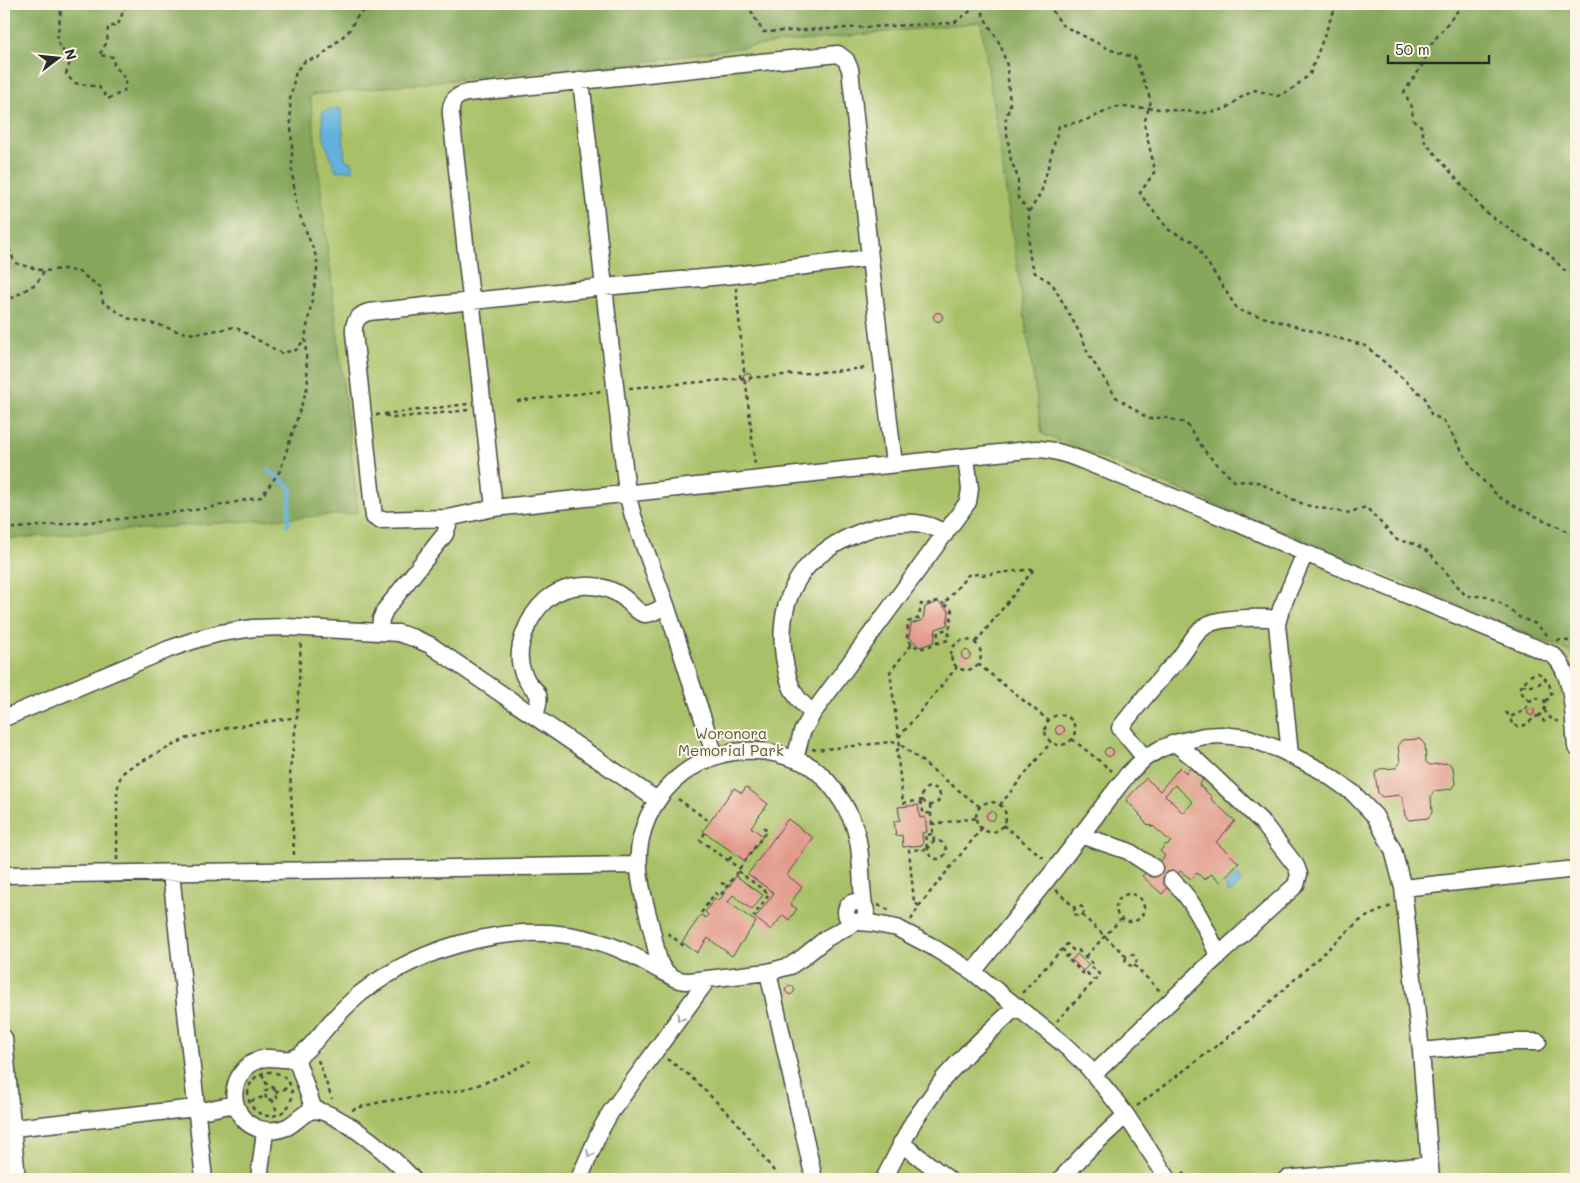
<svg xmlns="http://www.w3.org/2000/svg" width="1580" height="1183" font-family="Mali,sans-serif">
<rect width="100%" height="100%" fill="#fcf5e5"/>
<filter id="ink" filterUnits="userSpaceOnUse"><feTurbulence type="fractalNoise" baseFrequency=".02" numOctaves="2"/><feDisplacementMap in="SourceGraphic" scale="10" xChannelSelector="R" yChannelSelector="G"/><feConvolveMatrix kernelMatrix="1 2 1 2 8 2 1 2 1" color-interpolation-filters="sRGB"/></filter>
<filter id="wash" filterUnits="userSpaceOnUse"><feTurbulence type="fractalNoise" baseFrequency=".0096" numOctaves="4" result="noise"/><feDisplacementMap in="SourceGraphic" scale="20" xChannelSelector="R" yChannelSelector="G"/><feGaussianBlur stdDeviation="1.12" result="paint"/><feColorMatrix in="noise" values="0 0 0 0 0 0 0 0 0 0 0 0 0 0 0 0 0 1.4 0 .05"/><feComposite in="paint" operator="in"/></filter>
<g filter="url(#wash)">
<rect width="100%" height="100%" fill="#f8ead3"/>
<path fill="#a8c167" stroke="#6a7649" d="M981 22 1042 434 1307 541 1573 653 1576 684V1179H4V539L358 512 309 95 469 78 631 64 744 47Z"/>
<path fill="#86a75c" stroke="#586944" d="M4 4H1576V656L1573 653 1307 541 1042 434 981 22 744 47 631 64 469 78 310 95 358 513 4 539Z"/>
<path fill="#63b2dd" stroke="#476e84" d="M329 109H341L345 160 352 162 354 170 336 171C329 153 319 132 323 112Z
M1234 877H1238L1241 880 1240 884 1232 892H1228L1226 889V885Z"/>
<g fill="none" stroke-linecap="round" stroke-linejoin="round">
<path stroke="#63b2dd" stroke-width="4" d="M268 469 291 488 288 525"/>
</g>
<g id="blocks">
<path fill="#e1998a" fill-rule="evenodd" d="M933.5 317a4.5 4.5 0 1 1 9 0a4.5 4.5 0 1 1-9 0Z
M743 377a4 4 0 1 1 8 0a4 4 0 1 1-8 0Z
M938 602 949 611 947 625 936 629 934 642 920 647 909 637 911 624 923 620 925 607Z
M961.5 655a4.5 4.5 0 1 1 9 0a4.5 4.5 0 1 1-9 0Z
M1527.5 712a3.5 3.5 0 1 1 7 0a3.5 3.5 0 1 1-7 0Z
M1055.5 730a4.5 4.5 0 1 1 9 0a4.5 4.5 0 1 1-9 0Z
M1420 739 1425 745 1426 762 1430 765 1448 763 1453 767 1455 784 1451 789 1434 791 1431 796 1432 813 1428 818 1409 820 1405 816 1403 799 1400 795 1382 797 1378 793 1375 774 1379 769 1396 768 1400 763 1398 745 1402 740Z
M1104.5 752a4.5 4.5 0 1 1 9 0a4.5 4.5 0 1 1-9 0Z
M1180 767 1186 773 1190 768 1203 780 1199 785 1212 797 1211 799 1235 821 1216 842 1239 863 1221 882 1211 874 1205 880 1197 873 1191 879 1180 871 1166 886 1167 888 1162 894 1142 876 1149 870 1150 872 1165 856 1160 851 1166 844 1167 845 1171 842 1153 826 1152 827 1149 824 1148 825 1142 819 1143 818 1139 815 1140 814 1126 800 1146 778 1160 791ZM1175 785 1193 802 1183 813 1165 795Z
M746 787 768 804 751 827 763 836 745 861 703 831 734 788 742 793Z
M918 805 920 818 925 817 927 832 922 833 923 845 903 847 902 835 896 836 894 821 900 820 898 807Z
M986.5 816a4.5 4.5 0 1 1 9 0a4.5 4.5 0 1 1-9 0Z
M788 819 813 838 787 875 802 887 790 904 797 909 789 920 783 915 771 930 755 918 774 893 748 874Z
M736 876 763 895 752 910 733 895 728 902 756 922 732 956 708 938 697 953 682 942 701 915 706 918 708 915 705 912 715 898 719 901Z
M1077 954 1089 965 1083 971 1072 960Z
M785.5 990a4.5 4.5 0 1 1 9 0a4.5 4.5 0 1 1-9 0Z"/>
</g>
</g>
<g filter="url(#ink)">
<use href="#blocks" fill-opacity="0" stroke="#4a4844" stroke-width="1"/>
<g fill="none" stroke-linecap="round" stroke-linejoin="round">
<defs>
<path id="minor" d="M494 508 451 115C450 102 454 96 467 93L838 54 846 60 850 69 870 258
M448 518 379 520 374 517 354 333C353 322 358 315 369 312L604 287 581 80
M1305 553 1553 655C1575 674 1573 720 1576 747
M666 605 633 516 627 493 604 287 734 275 870 258 894 464
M380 632 381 619 385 610 445 534 448 525V518L494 508 1036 449C1053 449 1068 455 1084 461L1237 523 1305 553 1281 609 1277 624 1290 755
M813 713C792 697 788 683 784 657 780 629 784 600 800 576 823 539 907 504 945 534
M535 716C545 684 532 696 523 673 513 650 528 616 546 600 567 582 602 581 624 598 630 602 637 613 645 614 652 614 660 609 666 605L715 756
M4 718 169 649 201 638 221 633 253 628 286 627 398 633 414 638 430 645 657 800
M1175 743 1195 759 1262 822 1296 866 1299 874 1296 885 1218 956
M1145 758 1120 728C1138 705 1156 682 1177 661 1188 649 1194 631 1209 624 1223 617 1262 617 1278 619
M795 759 802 732 813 713 968 502 970 489 966 457
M1080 835 1128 851 1154 868
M171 873 204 1179
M4 875 638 865
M1403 888 1576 869
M846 912a10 10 0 1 1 20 0a10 10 0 1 1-20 0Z
M856 922 827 938 802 958 790 966 768 972 690 981C676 982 664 974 659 961 656 950 654 939 651 927 644 898 634 869 641 838 655 777 717 739 778 754 790 758 802 760 813 768 828 779 842 799 850 816 864 844 859 875 864 905
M859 922 871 923 897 928 931 946 973 972 1061 1042 1085 1064 1109 1093 1126 1115 1168 1179
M768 972 814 1179
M973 972 1056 868 1110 797 1128 774 1145 758 1160 749 1175 743 1204 736 1221 735 1249 738 1281 750 1322 771 1353 793 1375 816 1393 850 1403 888 1421 1051 1431 1179
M4 1038 17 1179
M1421 1051 1513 1042H1538
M296 1058 314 1110
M1094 1074 1218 956C1207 929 1194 901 1172 880
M196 1112 235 1104
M13 1128 196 1108
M901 1143 948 1179
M259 1179 265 1131
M413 1179C391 1156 351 1121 320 1111 306 1107 298 1122 287 1127 268 1135 245 1129 237 1108 228 1086 244 1060 267 1058 279 1057 289 1063 300 1055 312 1047 321 1033 331 1022 340 1012 350 1002 361 993 424 944 521 918 599 942 625 949 647 964 671 976
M579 1179 600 1131 610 1113 708 979
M884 1179 913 1122 944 1078 967 1053 1017 1006
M1061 1179 1085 1153 1126 1115
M1286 1179 1429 1165"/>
</defs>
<use href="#minor" stroke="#4a4844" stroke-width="19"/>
<path stroke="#4a4844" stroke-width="2.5" stroke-dasharray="4 4" stroke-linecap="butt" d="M58 4 61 9 57 41 70 62 66 74 74 83 99 87 108 99 124 91 126 79 114 65 113 57 99 55 107 42 108 27 118 25 126 4
M747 4 763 32 954 23 980 4 984 17 1001 46 1007 66 1010 105 1005 122 1011 160 1018 178V198L1029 212V254L1035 273 1052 283 1083 339 1088 354 1116 397 1149 419 1163 417 1186 423 1207 454 1234 481 1257 482 1305 505 1347 513 1366 507 1397 540 1415 544 1429 552 1466 596H1486L1504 605 1519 617 1536 624 1548 636
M1048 4 1062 25 1111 50 1135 58 1151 101 1144 123 1155 171 1140 193 1146 202 1169 230 1194 242 1238 310 1366 346 1425 398 1431 414 1444 421 1474 471 1499 497 1522 510 1553 524 1576 536
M1463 4 1432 43 1421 67 1404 92 1412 107 1413 120 1421 126 1425 142 1484 211 1516 234 1548 253 1564 270 1576 274
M1029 212 1041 193 1059 126 1084 121 1116 107 1149 108 1204 113 1226 109 1240 98 1255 90 1278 96 1292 89 1310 74 1332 15 1339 4
M4 242 9 249 15 263 44 271 64 269 79 272 100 287 103 302 127 318 159 325 180 332 195 334 235 327 281 353 296 350 305 339
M736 288 744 371 740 376 741 379 746 384 755 465
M4 303 37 283 44 271
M629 388 868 368
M517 401 602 391
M376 415 468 404
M385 415 394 418 469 410
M4 529 112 520 202 509 261 497 280 471 308 385 305 338 317 272V259L297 208 292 173V149L290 100 296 71 305 61 320 57 349 31 356 18 372 4
M951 655a15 15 0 1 1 30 0a15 15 0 1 1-30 0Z
M1557 640 1569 641 1576 645
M976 642 1034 569
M912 644 907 639 908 622 919 618 921 604 924 605 938 601 944 604
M937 644 938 632 950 628
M978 664 1048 720
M1522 685C1532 687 1538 686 1545 679
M1529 701 1520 691V688C1525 682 1529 674 1538 673 1547 678 1552 687 1551 696L1545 702
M1544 710 1553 721H1559
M1506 712 1510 717
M1045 730a15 15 0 1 1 30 0a15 15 0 1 1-30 0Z
M1539 716 1534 717 1528 724 1519 727 1512 724 1510 717 1524 711 1531 700 1538 698 1544 700 1546 705 1544 710 1539 716 1542 718 1546 725
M899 737 898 734 890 672 912 644 920 649 948 640 952 610 944 604 968 575 979 574 981 575 1034 569
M1072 739 1112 771
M901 745 980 807
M812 749 816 750 900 741
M922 796a9 9 0 1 1 18 0a9 9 0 1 1-18 0Z
M678 799 709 821
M923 800 903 803 897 750 900 748 899 737 957 667
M920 801 924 814 930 813
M976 817a15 15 0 1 1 30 0a15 15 0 1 1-30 0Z
M930 805 934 842
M1000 805 1051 742
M932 824 977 818
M1003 825 1045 859
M705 833 700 840 740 869
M928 850a9 9 0 1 1 18 0a9 9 0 1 1-18 0Z
M927 848 925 835 933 834
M294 855 290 771 297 717 301 642
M117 860V790L121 775 127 769 185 739 227 728 297 717
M729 860 733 854
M738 871 769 894 753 917
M721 883 728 885
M1056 890 1075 908
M1116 908a14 14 0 1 1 28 0a14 14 0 1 1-28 0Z
M878 905 891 911
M919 906 914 902 909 850 929 849
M1074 911a5 5 0 1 1 10 0a5 5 0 1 1-10 0Z
M701 913 715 893 720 896 767 830 760 825
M1082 915 1127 957
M911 920 919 906 982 828
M668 933 686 948
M1062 949 1068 955 1066 957 1085 975 1087 973 1094 980
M1125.5 960a5.5 5.5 0 1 1 11 0a5.5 5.5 0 1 1-11 0Z
M1086 956 1121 919
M1134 965 1161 992
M1022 993 1067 944 1073 950H1078L1094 965 1092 967 1100 975 1057 1021
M667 1059 689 1075 736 1121 780 1179
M318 1060 332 1099
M248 1094a22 22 0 1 1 44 0a22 22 0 1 1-44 0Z
M262 1074 269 1089
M273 1087 277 1097 267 1101 264 1091Z
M275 1092 290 1087
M272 1099 278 1114
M251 1101 266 1096
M1137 1106 1223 1041 1260 1011 1358 922 1368 916 1391 906
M352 1110C384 1098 421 1098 455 1091 481 1086 507 1074 530 1061
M1182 1172 1187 1179"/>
<use href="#minor" stroke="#fff" stroke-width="16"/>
</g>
<defs><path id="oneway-chevron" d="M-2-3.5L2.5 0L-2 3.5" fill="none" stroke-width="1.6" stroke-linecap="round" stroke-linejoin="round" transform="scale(1.25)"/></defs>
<g stroke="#a0a0a0">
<use href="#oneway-chevron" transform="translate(680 1018) rotate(126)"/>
<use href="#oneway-chevron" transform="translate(590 1154) rotate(114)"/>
</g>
</g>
<g text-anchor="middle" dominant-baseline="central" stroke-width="4" stroke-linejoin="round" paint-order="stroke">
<g font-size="15" fill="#50583d" stroke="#fcf5e5">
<text x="731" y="733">Woronora<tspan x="731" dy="17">Memorial Park</tspan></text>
</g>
</g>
<rect width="1580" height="1183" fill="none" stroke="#fcf5e5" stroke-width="20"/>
<g transform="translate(58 58) rotate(74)" stroke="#fcf5e5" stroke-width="4" paint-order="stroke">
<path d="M0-4L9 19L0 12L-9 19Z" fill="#2b2b2b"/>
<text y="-8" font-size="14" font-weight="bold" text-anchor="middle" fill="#2b2b2b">N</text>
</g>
<path d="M1388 55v8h101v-8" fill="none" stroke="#2b2b2b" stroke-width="2.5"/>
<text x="1395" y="55" font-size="15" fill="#2b2b2b" stroke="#fcf5e5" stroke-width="4" paint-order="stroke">50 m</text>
</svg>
